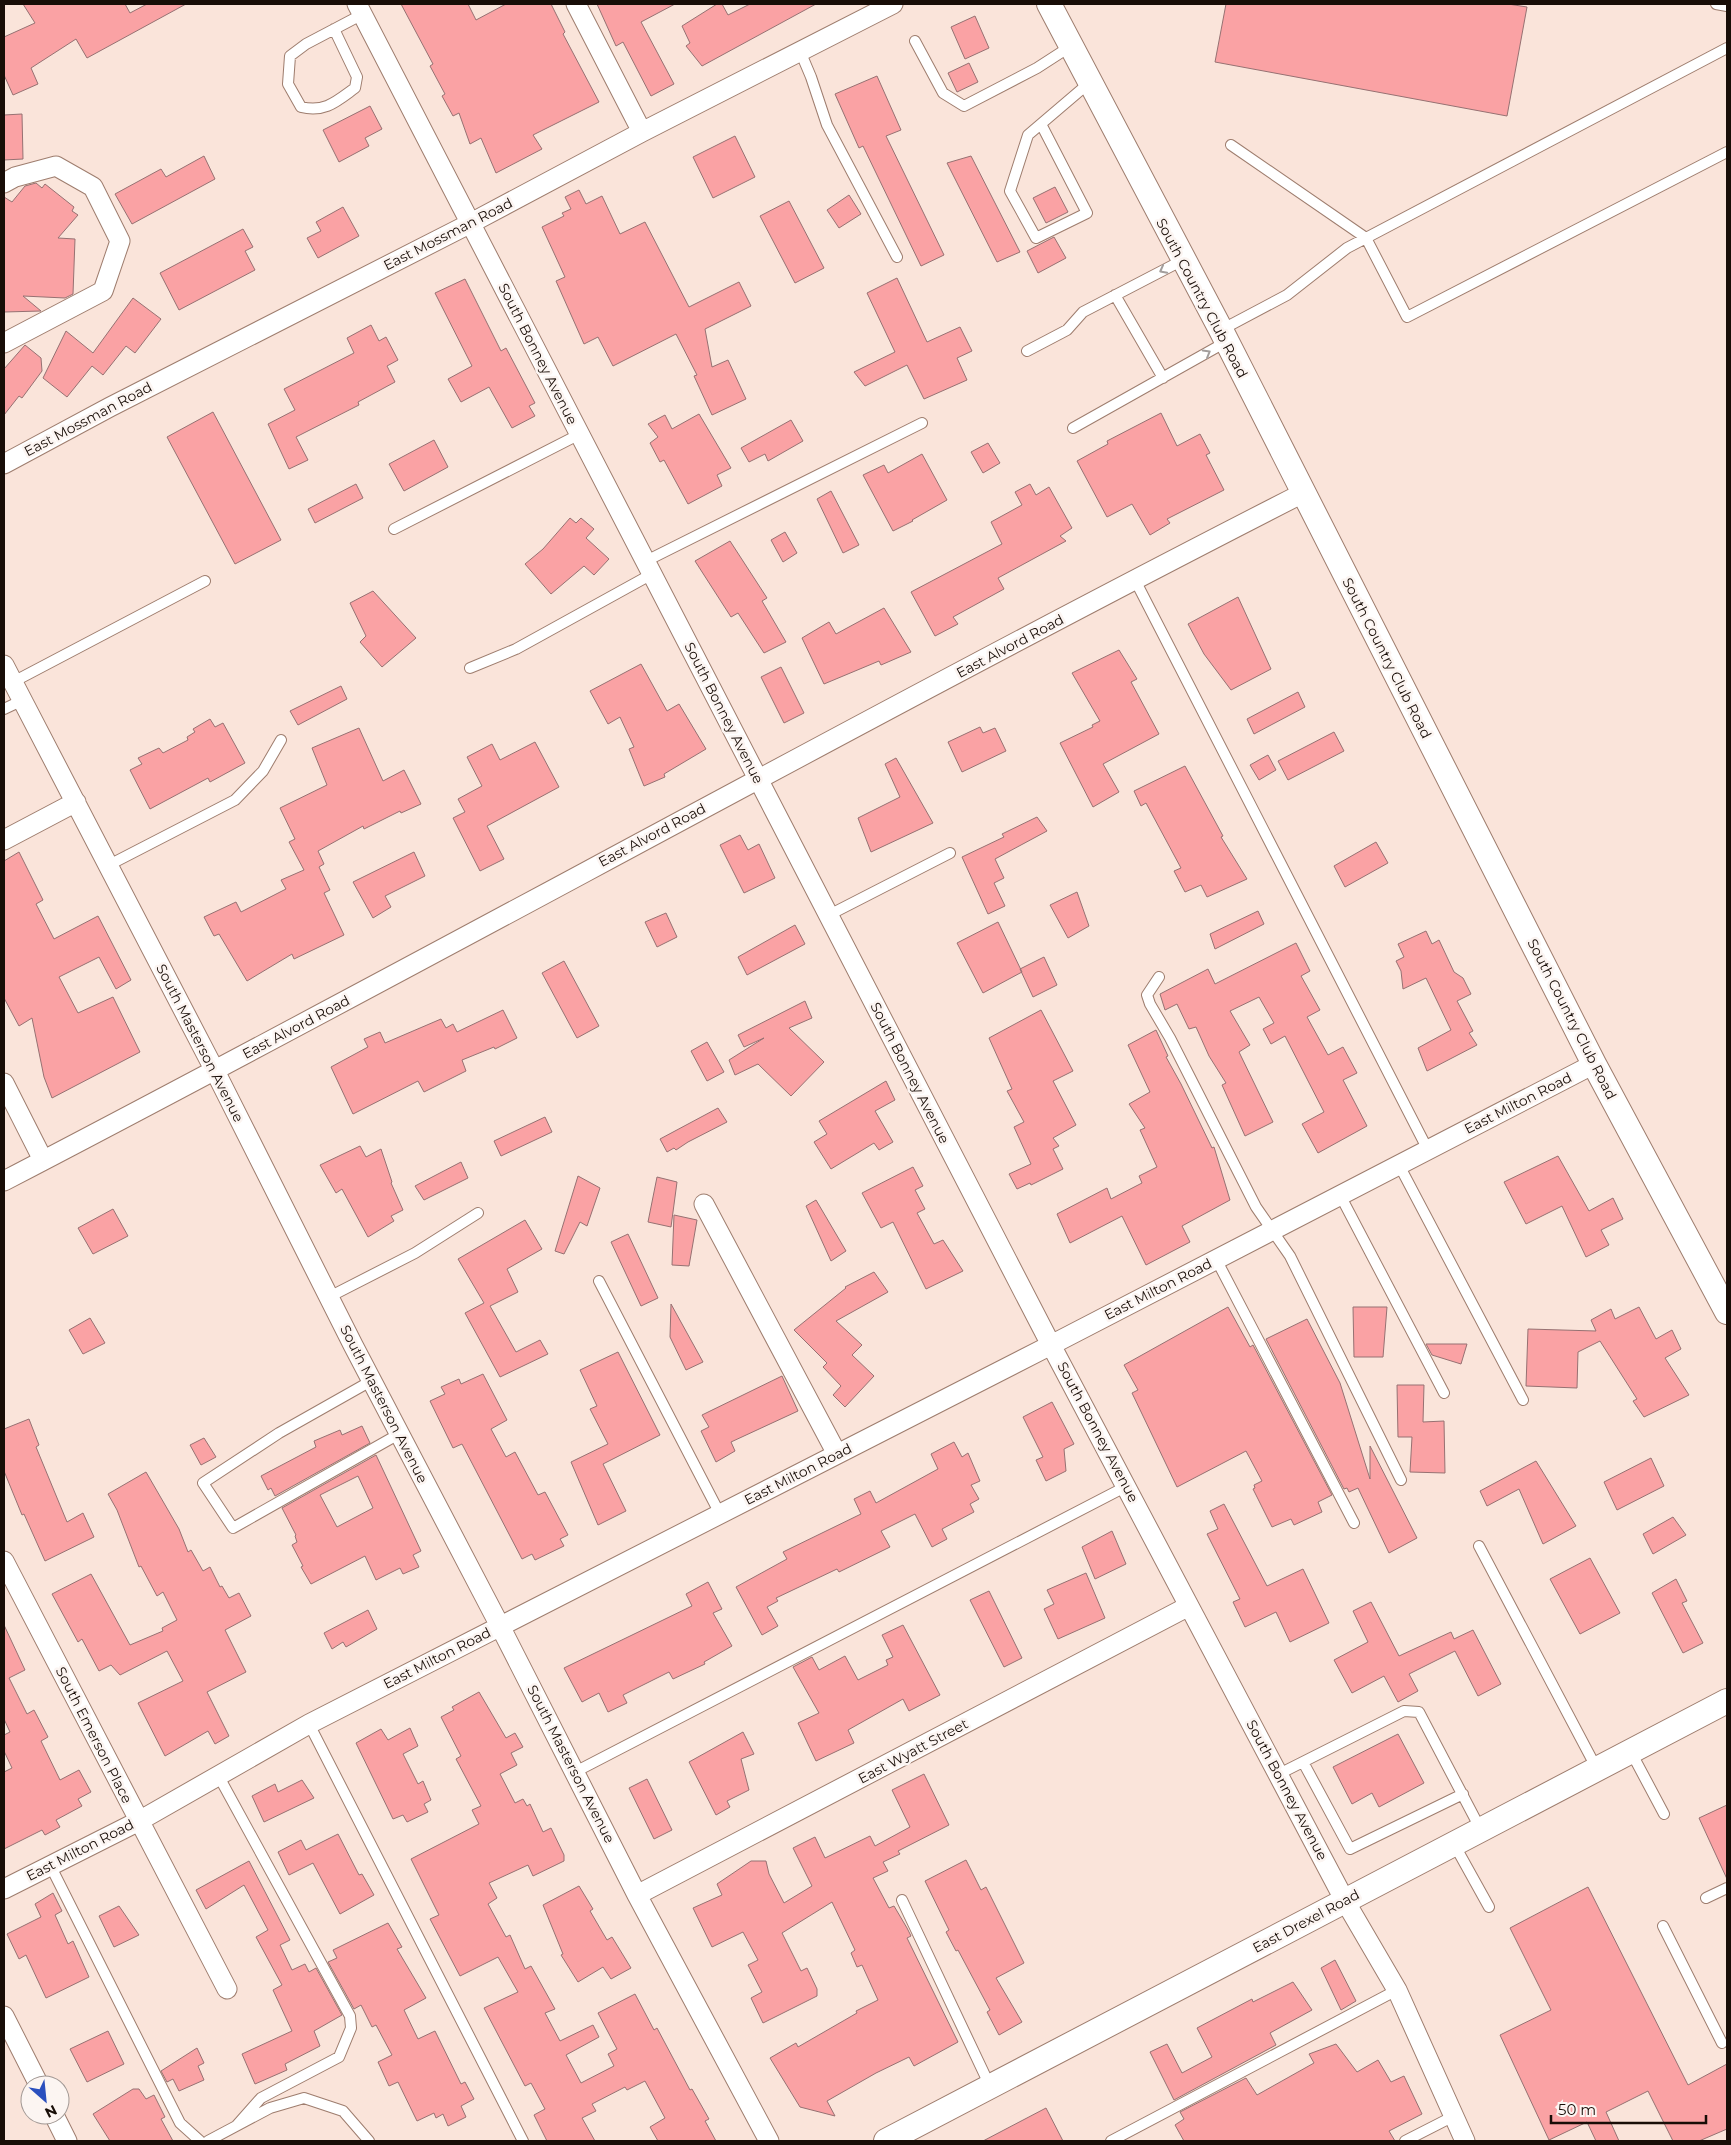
<svg xmlns="http://www.w3.org/2000/svg" width="1731" height="2145" font-family="Montserrat,sans-serif">
<rect width="100%" height="100%" fill="#fae4da"/>
<path fill="#faa2a4" stroke="#967172" fill-rule="evenodd" d="M23 4H125L130 13 147 4H186L87 58 76 39 31 68 38 84 13 95 4 75V37L35 23Z
M401 4H468L476 20 506 4H551L565 32 563 34 599 102 533 135 542 149 496 173 481 138 470 144 459 113 453 116 442 96 445 94 430 66 433 64Z
M597 4H675L641 22 674 84 651 96 623 42 616 46Z
M717 4H722L728 15 750 4H816L702 66 686 46 690 43 682 26Z
M1226 4H1508L1527 7 1507 116 1215 62Z
M975 16 989 48 965 59 951 27Z
M969 63 978 82 957 92 948 73Z
M877 76 901 130 886 136 944 255 921 266 863 146 859 148 835 94Z
M370 106 382 129 365 138 369 146 339 162 323 130Z
M22 114 23 159 4 160V115Z
M735 136 755 177 713 198 693 157Z
M204 156 215 179 132 224 115 194 161 169 166 177Z
M971 156 1020 252 997 262 947 163Z
M36 183 42 188 45 184 74 207 72 211 78 215 58 238 75 239 73 294 65 298 23 296 41 311 4 312V197L12 202 25 186Z
M1055 187 1068 212 1046 223 1033 198Z
M579 190 586 204 602 196 620 234 645 222 689 307 739 282 751 306 705 329 712 367 728 360 746 399 712 415 694 376 697 375 676 334 613 366 598 337 584 344 556 281 565 277 542 227 564 216 562 213 571 209 565 197Z
M849 195 861 214 839 228 827 210Z
M789 201 824 268 795 283 760 216Z
M343 207 359 236 318 258 307 238 321 231 316 222Z
M243 229 253 247 245 251 255 270 179 310 160 273Z
M1054 237 1066 258 1038 273 1027 251Z
M897 278 927 342 960 327 972 351 957 358 967 380 924 399 907 365 865 386 854 372 895 352 867 293Z
M465 279 501 351 506 348 535 403 529 406 535 416 512 428 489 387 461 402 448 379 472 366 435 293Z
M133 298 161 319 135 353 126 346 103 375 92 366 67 397 43 378 66 331 93 353Z
M371 325 379 341 386 337 398 360 387 366 395 382 358 402 359 405 296 437 308 460 289 469 268 424 295 410 284 389 354 353 347 338Z
M25 345 41 358 42 371 22 398 19 396 4 415V369Z
M213 412 281 540 235 564 167 437Z
M1161 413 1177 446 1200 434 1210 453 1206 455 1224 490 1167 519 1170 523 1150 535 1132 504 1107 517 1077 461 1108 444 1107 441Z
M699 414 731 468 717 475 722 486 688 504 664 460 660 462 650 443 658 437 648 424 665 415 672 429Z
M791 420 803 441 768 461 765 454 749 462 741 448Z
M434 440 448 467 404 491 389 464Z
M988 443 1000 463 983 473 971 452Z
M922 454 947 500 912 520 913 521 893 531 863 475 884 465 888 473Z
M356 484 363 498 315 523 308 509Z
M1030 484 1036 495 1049 487 1072 528 1060 536 1066 541 998 578 1004 589 953 617 958 624 935 636 911 592 1002 544 991 522 1022 505 1015 492Z
M831 491 859 545 843 553 817 499Z
M570 518 576 523 581 518 594 529 586 538 609 559 594 575 584 566 551 594 525 564 543 549Z
M785 532 797 553 783 562 771 540Z
M730 541 767 598 762 601 786 642 764 653 738 613 731 617 695 561Z
M373 591 416 638 382 667 360 642 366 636 350 603Z
M1238 597 1271 669 1231 690 1204 654 1188 624Z
M884 608 911 652 881 665 879 661 824 684 802 638 829 622 836 634Z
M1119 650 1137 679 1131 682 1159 734 1103 764 1119 792 1093 807 1060 743 1093 727 1092 725 1100 721 1072 673Z
M641 664 667 711 679 704 706 749 664 774 665 777 644 786 629 749 634 747 620 717 608 724 590 691Z
M781 667 804 713 784 723 761 677Z
M341 686 347 699 298 725 290 711Z
M1298 692 1305 707 1254 734 1247 719Z
M210 719 215 727 223 723 245 763 210 782 208 778 150 809 130 770 142 764 138 758 159 748 163 753 188 740 187 737 195 732 193 729Z
M980 727 983 733 995 728 1006 751 962 772 948 742Z
M359 728 383 781 404 770 421 804 401 813 400 811 364 829 363 826 318 851 324 864 319 867 330 890 324 893 344 935 294 959 292 954 247 981 219 934 214 936 204 917 236 902 241 912 286 889 281 880 304 870 289 842 295 839 280 808 327 785 312 748Z
M1334 732 1344 751 1288 780 1278 761Z
M535 742 559 787 487 826 504 859 480 871 453 818 465 812 458 799 482 786 467 757 492 744 500 760Z
M1268 755 1276 770 1259 780 1250 765Z
M896 758 933 823 871 852 858 818 900 797 885 764Z
M1185 766 1223 836 1221 837 1247 879 1207 897 1201 885 1185 892 1174 871 1181 868 1146 803 1141 806 1134 791Z
M1037 817 1047 831 995 859 1004 878 994 883 1005 906 988 914 962 857 1004 837 1002 834Z
M740 835 748 850 759 844 775 878 744 893 720 845Z
M1376 842 1388 863 1345 887 1334 866Z
M19 852 43 900 36 904 54 939 98 916 131 980 116 989 99 957 59 977 78 1013 113 997 140 1052 52 1098 44 1077 32 1018 19 1026 4 998V861Z
M414 852 425 876 385 896 391 907 373 918 353 882Z
M1077 892 1089 926 1068 938 1050 905Z
M1258 911 1264 924 1215 949 1210 934Z
M666 913 677 937 657 947 645 922Z
M998 922 1022 972 983 993 957 943Z
M795 925 805 944 747 975 738 957Z
M1426 931 1432 944 1439 940 1454 972 1463 978 1471 994 1457 1001 1473 1031 1469 1033 1477 1045 1427 1071 1418 1048 1451 1030 1426 978 1403 989 1401 971 1396 961 1404 957 1398 944Z
M1296 943 1310 971 1301 976 1320 1010 1307 1017 1328 1055 1343 1047 1357 1073 1343 1080 1367 1126 1318 1153 1302 1124 1324 1112 1285 1036 1271 1044 1263 1029 1274 1023 1259 997 1230 1011 1250 1045 1239 1052 1273 1122 1245 1136 1222 1085 1226 1083 1209 1056 1196 1027 1189 1029 1177 1004 1165 1010 1160 994 1208 969 1215 984Z
M1044 957 1057 985 1033 997 1020 969Z
M564 961 599 1026 577 1038 542 973Z
M805 1001 812 1018 789 1028 824 1062 791 1096 758 1064 735 1075 729 1060 764 1038 744 1047 738 1035Z
M503 1010 517 1038 495 1049 494 1047 462 1060 466 1071 424 1092 418 1081 353 1114 331 1067 368 1047 364 1039 380 1032 385 1043 441 1019 446 1028 453 1024 457 1032Z
M1041 1010 1073 1071 1053 1081 1076 1125 1053 1138 1059 1146 1053 1149 1063 1169 1031 1185 1030 1183 1017 1189 1009 1174 1031 1164 1014 1127 1024 1122 1007 1091 1012 1089 989 1038Z
M1156 1030 1168 1056 1166 1057 1181 1084 1212 1148 1214 1147 1230 1200 1182 1226 1190 1242 1146 1265 1122 1216 1070 1243 1057 1214 1107 1188 1111 1199 1142 1183 1139 1176 1157 1167 1140 1130 1145 1128 1129 1104 1150 1092 1128 1045Z
M707 1042 724 1072 707 1081 691 1051Z
M886 1081 895 1100 875 1111 893 1142 879 1150 874 1143 831 1169 814 1142 827 1134 819 1121Z
M718 1108 727 1122 688 1142 676 1150 674 1148 667 1152 660 1139Z
M545 1117 552 1132 501 1156 494 1141Z
M360 1146 366 1157 381 1149 392 1182 391 1183 403 1210 391 1216 394 1221 368 1237 342 1189 336 1193 320 1165Z
M1558 1156 1589 1211 1613 1198 1623 1219 1601 1230 1609 1245 1586 1257 1562 1206 1526 1224 1504 1182Z
M461 1162 468 1178 424 1200 415 1186Z
M913 1167 923 1186 915 1190 925 1209 917 1213 934 1244 943 1240 963 1271 926 1289 893 1222 881 1228 862 1193Z
M578 1176 600 1188 587 1226 580 1222 564 1254 555 1251Z
M657 1177 677 1182 671 1227 648 1222Z
M816 1200 846 1251 831 1261 806 1206Z
M113 1209 128 1236 93 1254 78 1228Z
M674 1215 697 1220 689 1266 672 1265Z
M525 1220 542 1249 507 1269 518 1292 490 1306 516 1352 540 1340 548 1354 500 1377 465 1313 484 1303 458 1259Z
M628 1234 658 1298 641 1306 611 1242Z
M874 1272 888 1292 836 1321 862 1345 852 1355 874 1376 845 1407 833 1395 841 1386 823 1367 827 1363 794 1330 846 1288 845 1287Z
M671 1304 703 1362 686 1370 670 1337Z
M1228 1307 1250 1347 1253 1345 1332 1495 1318 1502 1322 1512 1294 1525 1291 1519 1272 1527 1253 1489 1255 1488 1254 1485 1262 1481 1246 1451 1177 1487 1132 1393 1138 1390 1124 1365Z
M1353 1307H1387L1383 1357H1354Z
M1639 1307 1656 1339 1672 1330 1681 1349 1665 1358 1689 1395 1644 1417 1633 1401 1637 1399 1600 1341 1578 1352 1577 1388 1526 1386 1528 1329 1596 1331 1591 1320 1611 1309 1615 1319Z
M90 1318 105 1343 83 1354 69 1330Z
M1307 1319 1340 1383 1370 1479V1446L1417 1538 1389 1553 1358 1488 1349 1492 1347 1488 1344 1489 1266 1339Z
M1426 1344H1467L1461 1364 1432 1355Z
M618 1352 660 1435 603 1464 626 1511 598 1525 571 1462 608 1444 590 1409 597 1406 580 1370Z
M483 1374 507 1420 491 1429 506 1457 515 1452 538 1495 545 1492 568 1535 560 1539 564 1546 535 1560 532 1554 522 1559 462 1444 453 1448 430 1401 445 1394 441 1387 459 1379 461 1384Z
M782 1376 798 1411 731 1442 735 1451 716 1462 701 1431 709 1427 702 1415Z
M1397 1385H1424L1423 1422 1444 1421 1445 1473 1410 1472 1412 1437H1398Z
M1052 1402 1074 1444 1064 1449 1066 1471 1046 1481 1036 1460 1043 1457 1023 1417Z
M29 1419 39 1445 36 1447 67 1522 83 1513 94 1537 45 1561 24 1514 22 1515 4 1471V1429Z
M362 1426 370 1443 275 1496 271 1488 268 1490 261 1476 316 1447 314 1441 340 1430 342 1435Z
M204 1438 216 1457 201 1465 190 1445Z
M954 1442 962 1457 968 1453 980 1481 971 1485 979 1499 970 1504 974 1512 942 1529 947 1539 932 1547 915 1514 881 1531 890 1547 839 1572 837 1569 776 1598 778 1601 767 1607 778 1626 762 1635 736 1587 787 1559 783 1552 861 1514 854 1499 870 1491 876 1503 938 1469 931 1454Z
M376 1455 421 1551 413 1555 419 1567 403 1574 400 1568 376 1580 365 1556 311 1584 301 1567 303 1566 292 1545 297 1542 295 1536 296 1535 282 1508ZM358 1476 373 1508 337 1527 320 1495Z
M1651 1458 1664 1486 1617 1510 1604 1482Z
M1536 1461 1576 1526 1543 1544 1519 1489 1487 1506 1480 1491Z
M146 1472 179 1529 188 1552 191 1550 203 1571 210 1567 220 1587 222 1586 229 1598 239 1593 251 1616 225 1630 246 1672 207 1692 229 1736 215 1744 208 1731 165 1756 138 1703 183 1681 167 1651 120 1675 111 1665 99 1671 82 1639 78 1642 52 1594 91 1574 130 1645 163 1631 162 1628 177 1620 163 1592 157 1596 141 1566 139 1567 117 1510 108 1494Z
M1224 1504 1267 1586 1303 1569 1329 1623 1290 1642 1276 1612 1245 1627 1233 1602 1240 1599 1207 1534 1218 1529 1210 1511Z
M1673 1517 1686 1535 1653 1554 1643 1534Z
M1112 1531 1126 1564 1095 1579 1082 1547Z
M1590 1558 1620 1613 1580 1634 1550 1579Z
M1086 1573 1105 1618 1058 1639 1044 1609 1054 1604 1047 1590Z
M1676 1579 1687 1601 1682 1603 1703 1643 1683 1653 1652 1593Z
M708 1582 722 1609 713 1613 732 1646 704 1662 705 1664 673 1679 669 1672 623 1695 627 1703 608 1712 599 1693 582 1702 564 1668 692 1606 686 1594Z
M989 1591 1022 1658 1004 1667 970 1600Z
M1371 1602 1399 1656 1451 1632 1454 1639 1473 1630 1501 1684 1478 1696 1455 1651 1409 1674 1418 1691 1398 1702 1384 1676 1352 1693 1334 1660 1368 1642 1353 1611Z
M368 1610 377 1629 346 1647 343 1642 332 1649 324 1633Z
M4 1625 25 1670 9 1678 27 1714 34 1710 48 1737 41 1741 60 1780 79 1770 91 1792 78 1799 82 1806 56 1820 60 1827 45 1835 42 1830 4 1849V1772L12 1768 4 1751V1735L10 1732 4 1719Z
M903 1625 940 1695 909 1711 903 1699 848 1730 854 1743 816 1761 798 1723 819 1713 793 1667 812 1657 819 1670 845 1656 858 1680 888 1665 886 1660 893 1657 882 1635Z
M479 1692 506 1738 515 1733 523 1747 511 1753 517 1765 500 1774 515 1803 523 1799 527 1806 530 1804 543 1832 551 1828 564 1855V1861L533 1876 528 1865 489 1883 497 1898 488 1904 506 1937 510 1935 525 1969 531 1966 555 2009 545 2013 560 2041 593 2025 599 2037 566 2055 581 2083 614 2066 608 2054 617 2049 598 2013 635 1994 654 2030 657 2028 690 2090 692 2089 709 2119 705 2121 716 2141H658L650 2127 665 2118 645 2081 627 2090 625 2087 592 2104 596 2111 582 2118 595 2141H547L534 2115 545 2109 531 2083 525 2086 484 2008 518 1992 498 1957 460 1976 430 1919 439 1915 411 1859 479 1824 472 1810 481 1806 456 1759 461 1756 441 1717 454 1710 452 1707Z
M410 1728 418 1746 403 1754 418 1784 423 1781 431 1800 424 1804 428 1812 407 1822 403 1815 393 1819 356 1743 381 1729 388 1740Z
M743 1732 754 1754 741 1759 749 1790 727 1801 730 1807 716 1815 689 1762Z
M1398 1734 1424 1783 1379 1807 1372 1793 1352 1804 1333 1767Z
M924 1774 949 1825 898 1851 900 1854 883 1862 888 1871 873 1878 889 1908 894 1906 907 1928 911 1936 907 1938 958 2042 914 2066 909 2057 876 2073 827 2101 835 2116 800 2107 770 2058 796 2043 798 2047 857 2013 856 2011 878 2000 862 1965 857 1967 851 1953 855 1950 832 1902 782 1933 801 1971 807 1968 817 1989V1996L763 2023 751 1998 762 1992 748 1965 758 1960 743 1932 712 1947 693 1908 722 1895 717 1884 751 1861H766L769 1874 784 1903 812 1886 793 1848 815 1837 825 1858 870 1836 875 1846 910 1827 892 1790Z
M647 1779 672 1830 654 1839 629 1788Z
M302 1780 314 1798 264 1822 252 1796 275 1784 278 1792Z
M1727 1805V1879L1699 1818Z
M338 1834 359 1875 362 1874 374 1895 340 1914 313 1863 289 1875 278 1852 301 1840 306 1850Z
M966 1860 981 1890 986 1887 1024 1963 996 1978 1022 2022 999 2035 987 2012 990 2010 958 1950 956 1951 946 1932 949 1930 925 1881Z
M249 1861 290 1940 280 1945 292 1970 305 1964 309 1972 316 1968 342 2015 314 2031 320 2046 285 2064 287 2070 255 2084 242 2054 292 2031 273 1990 282 1985 256 1937 268 1930 244 1885 206 1909 196 1890Z
M579 1886 593 1909 590 1911 607 1940 612 1937 631 1968 611 1979 603 1967 578 1982 561 1955 563 1954 543 1905Z
M1588 1887 1688 2085 1727 2064V2129L1699 2141H1673L1648 2091 1606 2112 1619 2141H1596L1587 2122 1549 2140 1500 2035 1551 2010 1510 1928Z
M53 1893 62 1911 55 1915 68 1944 73 1941 89 1977 46 1998 26 1955 19 1959 7 1934 41 1917 35 1904Z
M119 1906 139 1935 114 1947 99 1916Z
M388 1923 402 1947 397 1949 426 1998 404 2010 418 2039 435 2031 461 2084 465 2082 474 2099 461 2106 466 2117 448 2126 443 2114 436 2118 434 2113 417 2121 398 2082 389 2086 378 2062 392 2055 376 2025 372 2027 361 2005 354 2009 328 1962 337 1958 333 1950Z
M1335 1960 1356 2001 1341 2010 1321 1968Z
M1293 1982 1312 2010 1270 2033 1276 2045 1174 2100 1150 2052 1167 2044 1182 2073 1212 2057 1197 2028 1252 1999 1253 2002Z
M108 2031 124 2064 87 2082 70 2049Z
M1336 2044 1357 2072 1378 2060 1391 2082 1404 2076 1422 2114 1389 2131 1395 2141H1184L1175 2125 1184 2119 1180 2112 1246 2078 1257 2095 1314 2063 1309 2054Z
M197 2048 204 2063 198 2066 204 2080 179 2091 173 2079 167 2082 161 2071Z
M133 2089H139L146 2099 154 2095 165 2117 161 2119 173 2141H110L93 2114Z
M1046 2108 1063 2141H983Z"/>
<g fill="none" stroke-linecap="round" stroke-linejoin="round">
<defs>
<path id="service" d="M1716 4 1727 6
M334 29 357 77 355 88C337 101 325 113 301 107L288 84 290 56 306 44 363 14
M915 41 943 93 964 106 1037 68 1071 46
M800 51 811 77 827 125 897 257
M1041 124 1087 213 1036 238 1010 191 1028 135 1089 83
M1231 145 1366 238 1407 317 1727 152
M1115 295 1163 378
M1221 330 1287 295 1347 248 1727 48
M1027 351 1067 330 1083 312 1183 260
M1073 428 1226 342
M394 529 580 434
M646 561 922 423
M1135 580 1428 1150
M470 668 516 649 652 574
M13 682 205 581
M4 709 23 700
M109 865 235 800 263 771 281 740
M829 915 950 853
M1159 977 1147 995 1150 1004 1170 1038 1256 1207 1290 1256 1401 1480
M1399 1165 1523 1400
M1340 1195 1444 1393
M1216 1259 1354 1523
M599 1281 720 1514
M329 1297 415 1253 478 1213
M371 1381 279 1433 203 1483 233 1528 399 1434
M1479 1546 1597 1769
M309 1724 523 2141
M1631 1752 1664 1814
M1303 1762 1350 1849 1463 1794
M575 1772 1127 1486
M1279 1774 1404 1711 1419 1712 1481 1830
M218 1775 350 2016 351 2028 339 2057 261 2098 237 2125
M1454 1844 1489 1907
M50 1865 180 2123 200 2141
M1706 1898 1727 1888
M902 1900 990 2086
M1663 1926 1722 2043
M208 2141 270 2108 304 2098 343 2111 369 2141
M1111 2141 1397 1990
M1405 2141 1454 2116"/>
<path id="minor" d="M357 4 1051 1345 1345 1901 1397 1990 1465 2141
M576 4 642 132
M4 183 15 177 56 166 93 187 120 241 103 291 4 343
M4 464 110 407 471 223 642 132 893 4
M4 665 215 1071 353 1345 500 1626 637 1895 769 2141
M4 840 76 802
M4 1083 43 1160
M4 1181C439 955 866 716 1303 493
M704 1204 837 1454
M4 1561 227 1989
M4 1889 139 1821 309 1724 1051 1345 1594 1064
M637 1895 1189 1606
M4 2016 39 2085
M54 2115 67 2141"/>
<path id="tertiary" d="M1049 4 1221 330 1594 1064 1727 1312
M886 2141 1727 1701"/>
</defs>
<use href="#service" stroke="#9e7d6e" stroke-width="12"/>
<use href="#minor" stroke="#9e7d6e" stroke-width="21"/>
<use href="#tertiary" stroke="#9e7d6e" stroke-width="26"/>
<use href="#service" stroke="#fff" stroke-width="10"/>
<use href="#minor" stroke="#fff" stroke-width="19"/>
<use href="#tertiary" stroke="#fff" stroke-width="24"/>
</g>
<defs><path id="oneway-chevron" d="M-2-3.5L2.5 0L-2 3.5" fill="none" stroke-width="1.6" stroke-linecap="round" stroke-linejoin="round" transform="scale(1.25)"/></defs>
<g stroke="#a39e9c">
<use href="#oneway-chevron" transform="translate(1163 270) rotate(152)"/>
<use href="#oneway-chevron" transform="translate(1207 353) rotate(-30)"/>
</g>
<g text-anchor="middle" dominant-baseline="central" stroke-width="5" stroke-linejoin="round" paint-order="stroke">
<g font-size="14" fill="#180d07" stroke="#fcf5f2">
<text transform="translate(448 234) rotate(-27)">East Mossman Road</text>
<text transform="translate(1202 298) rotate(62)">South Country Club Road</text>
<text transform="translate(538 354) rotate(63)">South Bonney Avenue</text>
<text transform="translate(88 419) rotate(-28)">East Mossman Road</text>
<text transform="translate(1010 646) rotate(-28)">East Alvord Road</text>
<text transform="translate(1387 658) rotate(63)">South Country Club Road</text>
<text transform="translate(724 713) rotate(63)">South Bonney Avenue</text>
<text transform="translate(652 835) rotate(-28)">East Alvord Road</text>
<text transform="translate(1572 1019) rotate(63)">South Country Club Road</text>
<text transform="translate(296 1027) rotate(-28)">East Alvord Road</text>
<text transform="translate(200 1043) rotate(63)">South Masterson Avenue</text>
<text transform="translate(910 1073) rotate(63)">South Bonney Avenue</text>
<text transform="translate(1518 1103) rotate(-27)">East Milton Road</text>
<text transform="translate(1158 1289) rotate(-27)">East Milton Road</text>
<text transform="translate(384 1404) rotate(63)">South Masterson Avenue</text>
<text transform="translate(1098 1432) rotate(62)">South Bonney Avenue</text>
<text transform="translate(798 1474) rotate(-27)">East Milton Road</text>
<text transform="translate(437 1658) rotate(-27)">East Milton Road</text>
<text transform="translate(94 1735) rotate(63)">South Emerson Place</text>
<text transform="translate(913 1751) rotate(-28)">East Wyatt Street</text>
<text transform="translate(571 1764) rotate(63)">South Masterson Avenue</text>
<text transform="translate(1287 1790) rotate(62)">South Bonney Avenue</text>
<text transform="translate(80 1850) rotate(-27)">East Milton Road</text>
<text transform="translate(1306 1921) rotate(-28)">East Drexel Road</text>
</g>
</g>
<rect width="1731" height="2145" fill="none" stroke="#180d07" stroke-width="10"/>
<g transform="translate(45 2100) rotate(153)"><circle r="24" fill="#fcf5f2" stroke="#a19894"/>
<path d="M0-4L9 19L0 12L-9 19Z" fill="#2a4fbe"/>
<text y="-8" font-size="14" font-weight="bold" text-anchor="middle" fill="#180d07">N</text>
</g>
<path d="M1551 2115v8h155v-8" fill="none" stroke="#180d07" stroke-width="2.5"/>
<text x="1558" y="2115" font-size="15" fill="#180d07" stroke="#fcf5f2" stroke-width="4" paint-order="stroke">50 m</text>
</svg>
